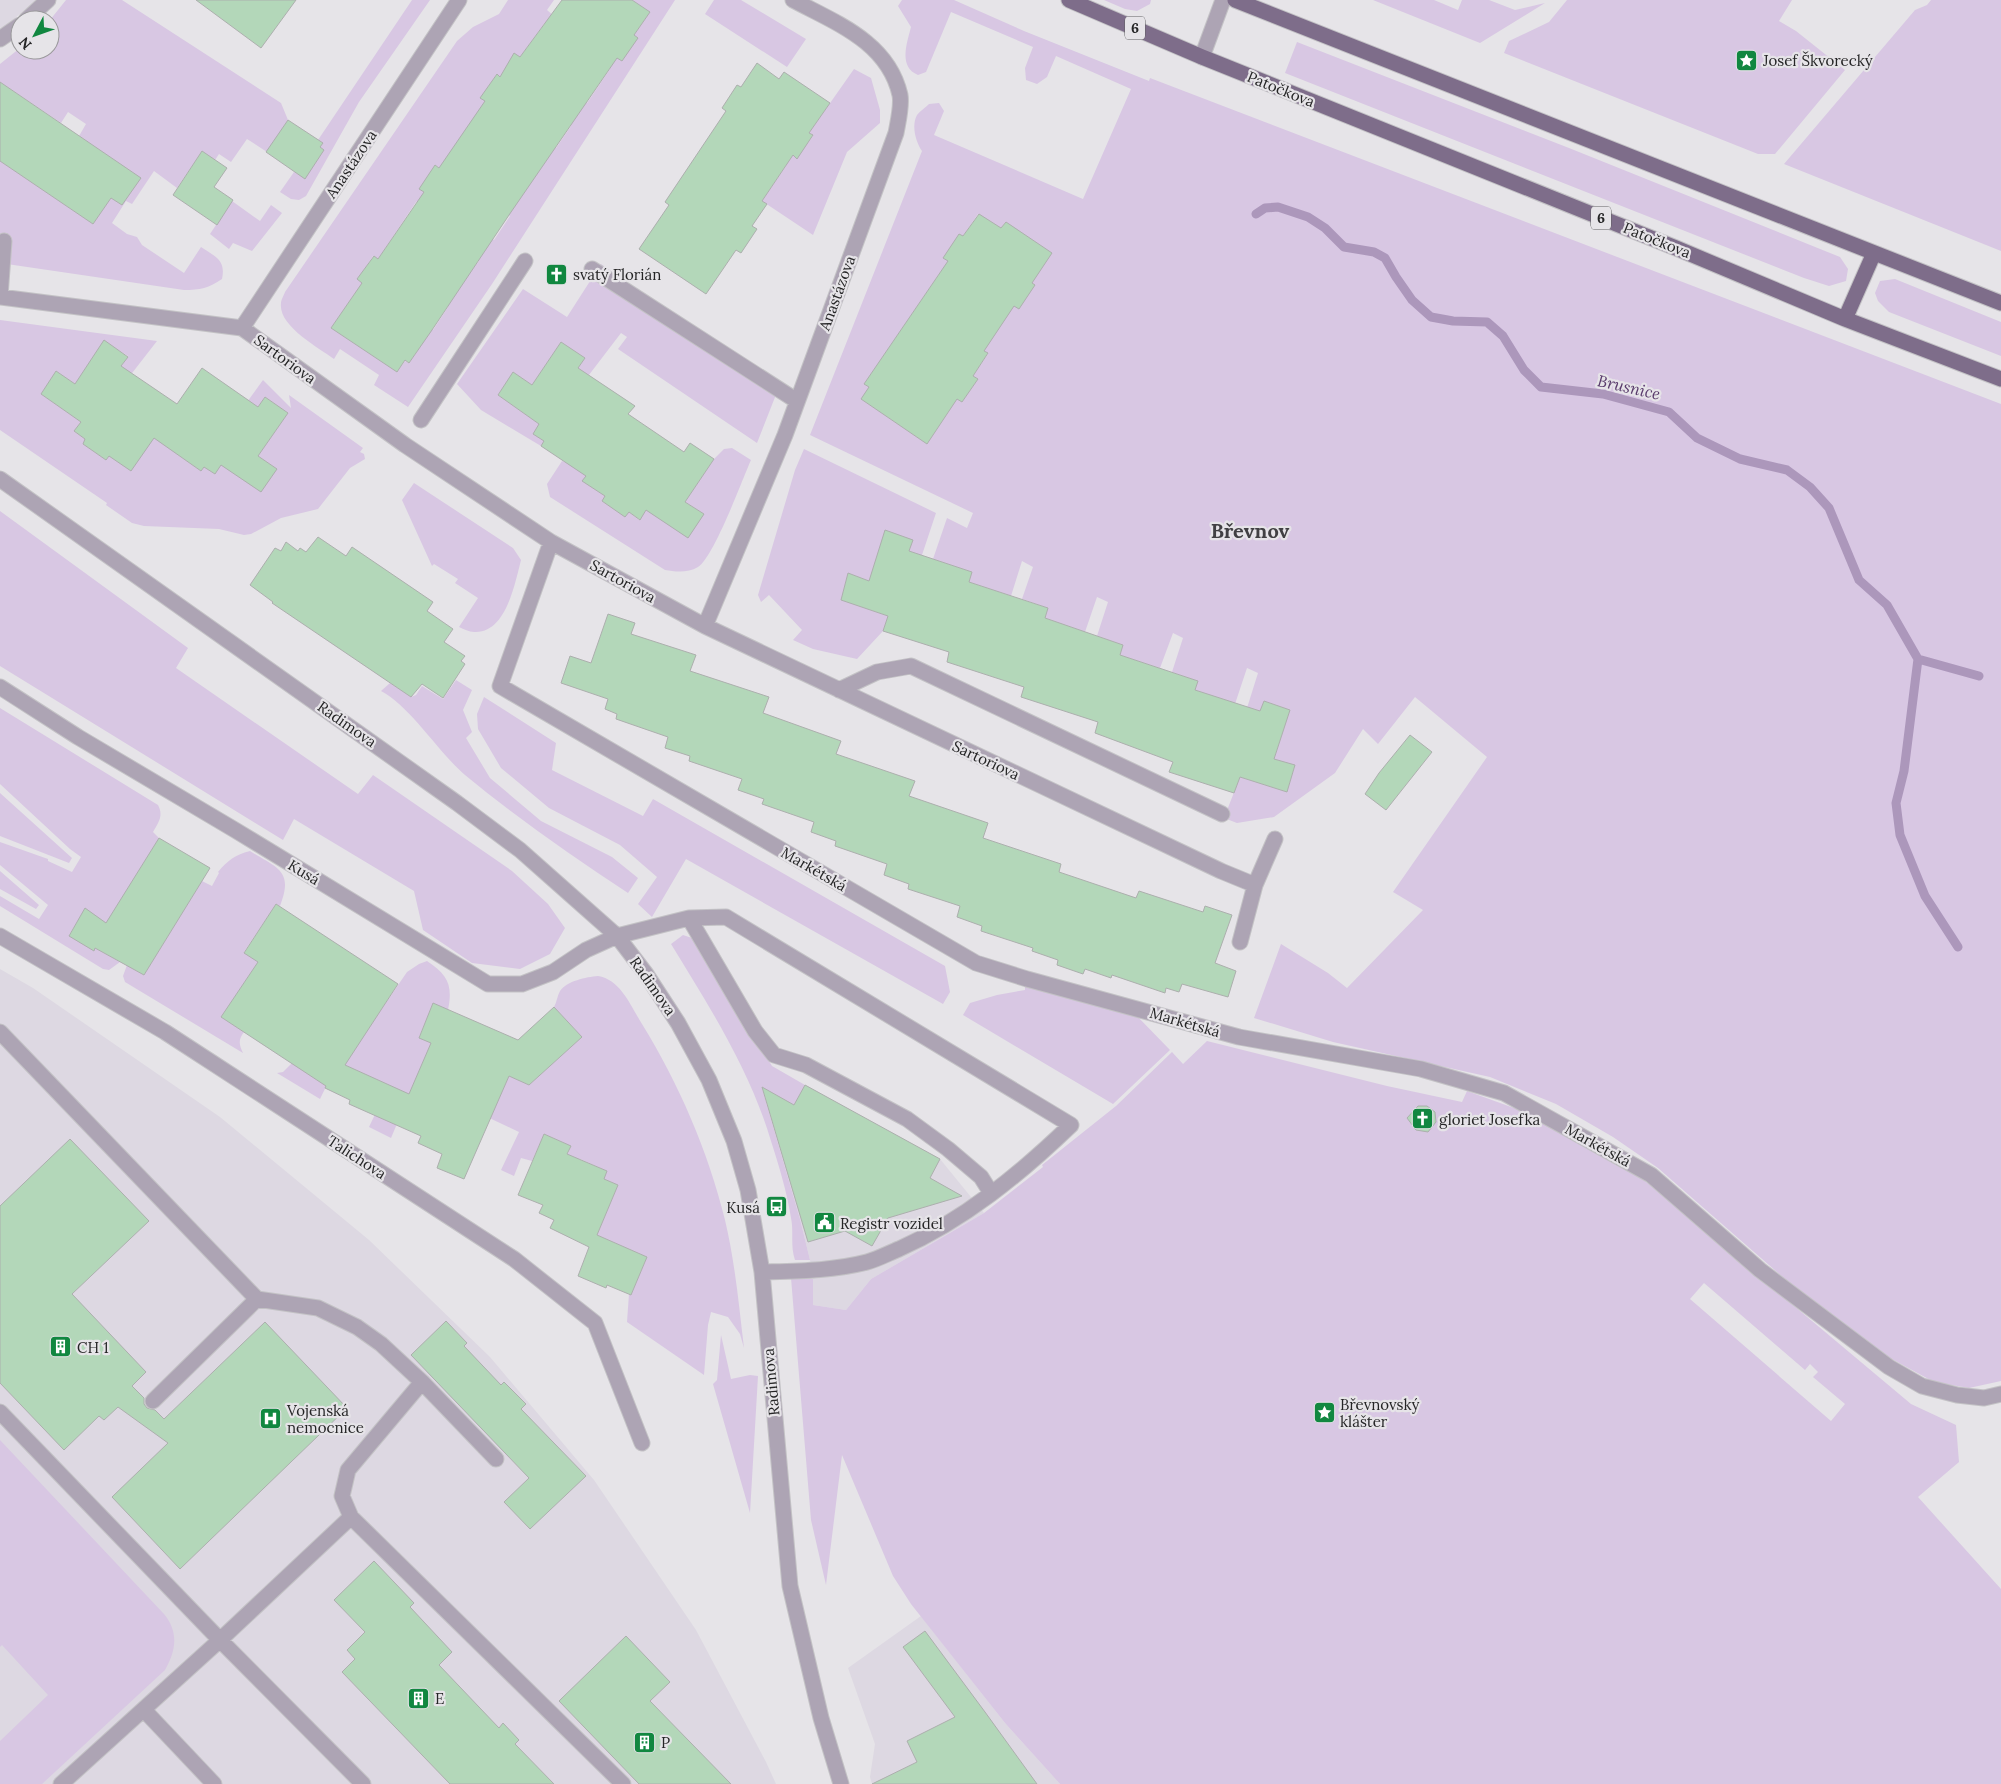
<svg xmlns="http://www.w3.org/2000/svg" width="2001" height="1784" font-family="Lora,serif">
<rect width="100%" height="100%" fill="#e6e4e8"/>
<path fill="#ddd8e2" d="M0 0H36L7 25 0 28Z
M0 969 33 988 220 1117 369 1240 490 1357 594 1480 696 1630 766 1762 776 1784H0Z
M805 1085 940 1159 984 1213 871 1279 846 1310 813 1305V1279L810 1260 800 1219 762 1087Z
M921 1616 1005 1723 1060 1784H872L870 1777 875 1744 848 1668Z"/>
<path fill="#d8c7e3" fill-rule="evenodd" d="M66 0H122L281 103 288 120 267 152 247 139 231 162 219 154 215 160 202 151 177 188 154 171 132 204 126 201 112 223 127 234 137 237 142 245 184 273 201 247C216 257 226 260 222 279 209 288 200 290 184 290L0 263V161L93 224 111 198 122 205 140 178 79 136 86 124 68 112 61 123 0 82V64L20 48V50H50V20Z
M412 0H430L359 102 306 196 299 200 291 199 280 192 294 172 305 178 324 150 320 147 322 143 318 140Z
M508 0H554L547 10 555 17 544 24 520 57 516 55 501 78 496 75 481 98 489 104 440 168 435 165 419 189 428 195 416 202 378 259 373 256 358 279 367 285 355 293 331 328 397 372 405 361 409 363 417 352 423 324 433 330 448 307 444 304 479 261 475 258 485 233 494 240 510 216 505 213 540 170 547 143 556 148 571 126 567 122 583 101 587 103 610 69 606 65 613 55 622 61 637 38 634 35 650 12 632 0H675L492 284 408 407 374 385 379 375 340 349 334 359C318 347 278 326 281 303 281 300 284 295 285 292L457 41 473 27 499 14Z
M714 0H741L806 39 787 67 705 14Z
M902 0H954L1024 31 1149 81 1150 78 2001 404V1381L1969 1388 1934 1382 1890 1358 1793 1286 1658 1168 1613 1137 1556 1104 1490 1077 1333 1042 1254 1018 1281 944 1328 973 1347 988 1423 910 1393 892 1487 757 1415 697 1378 744 1363 729 1335 773 1274 817 1237 823 1224 818 1240 777 1287 792 1295 766 1274 759 1290 710 1264 701 1255 727 1247 708 1258 673 1247 668 1235 704 1195 690 1198 681 1172 672 1183 638 1173 633 1160 668 1120 655 1123 645 1097 636 1108 602 1097 597 1085 632 1045 618 1048 608 1022 599 1033 567 1022 561 1011 596 969 582 972 572 933 559 947 518 967 528 973 513 810 435 922 151C916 142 911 126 917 115 920 111 926 107 929 104L939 103 944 111 934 135 1083 199 1131 89 1056 56 1047 77 1037 84 1026 80 1025 68 1033 47 951 12 926 72 918 75C898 67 907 43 911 27L898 6ZM978 214 1001 228 1006 222 1032 283 1035 285 1019 309 1010 303 1007 316 984 351 988 354 973 376 978 379 962 402 953 396 946 406 950 410 927 444 861 399 869 387 864 384 941 271 953 264 963 236Z
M1104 0H1151L1150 4 1137 11 1125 9Z
M1373 0H1434L1458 10 1462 0H1489L1515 10 1545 3 1480 43Z
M1567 0H1792L1779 21 1796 31 1845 70 1775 154H1758L1504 53 1509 41 1549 22Z
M1931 0H2001V251L1784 164 1915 10 1927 5Z
M1297 42 1569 148 1840 257 1848 269 1846 281 1829 286 1804 278 1285 73Z
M854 69 871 78 880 110V123L847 152 813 235 762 201 786 166 789 153 797 158 813 136 809 133Z
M232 201 260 221 271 205 282 213 252 251 233 243 229 249 210 234Z
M601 264 779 387 757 443 618 349 627 337 621 333 579 388 569 381 585 358 561 342 532 385 513 372 498 395 539 424 533 434 544 441 541 446 481 410 457 384 523 289 567 317Z
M1895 279 2001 322V356L1889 312 1878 301 1875 293 1880 281Z
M0 320 157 341 122 386 112 380 128 356 104 341 75 384 56 371 41 394 81 422 74 431 85 439 83 444 106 460 109 456 157 434 178 455 201 471 204 467 215 474 221 465 277 469 258 456 288 413 265 397 249 420 239 413 263 380 291 408 289 395 363 448 360 452 364 454 365 459 350 468 318 509 281 518 251 534 244 535 219 529 144 526 132 523 106 505 107 503 0 430Z
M732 448 751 460C742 480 714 557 698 567 688 573 676 572 665 570L550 497 547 484 562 461 589 472 583 481 605 496 602 501 625 516 629 512 639 520 646 510 704 514 685 502 714 459 724 449Z
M804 449 936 513 922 555 869 581 848 573 841 600 888 616 883 631 857 659 813 649 793 640 802 630 769 595 761 602 758 595 795 470Z
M414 483 513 548 521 560C515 583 506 634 474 632 469 632 464 629 459 627L478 598 455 583 458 579 434 564 432 566 402 500Z
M0 511 188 648 176 668 358 794 373 775 512 871 548 904 565 928 550 954 520 969 472 963 423 930 414 891 294 819 283 840 0 666Z
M456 680 472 690 463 710 472 732 466 738 490 778 541 821 612 857 638 878 628 893C572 856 516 817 465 775 438 752 411 707 381 691L390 683 411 697 416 695 422 686 443 699Z
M484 697 556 743 552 770 643 816 653 799 945 966 950 992 943 1004 686 859 652 917 638 904 657 877 620 845 549 808 501 768 478 729 477 714Z
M0 708 158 805C164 816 158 823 153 832L159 838 104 927 85 909 69 935 94 951 95 948 120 962 109 970 103 969 0 906V896L39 919 48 905 0 865V842L48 859V861L72 872 81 857 70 849 0 784Z
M0 793 72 858 69 863 0 836Z
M250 851C277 868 294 870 280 906L276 904 244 952 258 962 221 1017 244 1032C238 1040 239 1044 243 1053L125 982 123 976 127 965 144 975 202 881 212 886 219 873 218 872C228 860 235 855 250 851Z
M0 871 39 905 36 909 0 889Z
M683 935 692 938 772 1066 805 1085 794 1105 762 1088 800 1219 810 1260H795C790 1246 794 1232 791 1218 787 1192 779 1166 771 1141 750 1070 709 1006 671 944Z
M427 961C448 975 453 985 448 1010L433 1004 419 1037 431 1043 391 1138 369 1127 389 1085 338 1062 320 1099 277 1073 283 1072 292 1063 366 1032 407 972 419 964Z
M598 976C621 980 630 1005 642 1024 679 1084 708 1151 725 1220 735 1262 739 1306 744 1348L740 1334 728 1317 711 1312 708 1325 704 1375 627 1322 629 1294 631 1295 647 1257 597 1235 618 1185 604 1179 607 1171 580 1159 566 1158 571 1146 544 1134 532 1161 521 1158 514 1176 501 1170 519 1132 466 1107 502 1092 509 1076 529 1085 582 1037 554 1007C557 1002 557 996 560 991 567 981 586 977 598 976Z
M1025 984 1136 1015 1170 1050 1113 1104 963 1015 970 1003 997 995 1025 990Z
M1207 1041 1387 1086 1462 1102 1467 1091 1525 1112 1645 1181 1911 1404 1956 1425 1959 1462 1918 1497 2001 1589V1784H1060L1005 1723 911 1604 893 1576 842 1455 826 1585 811 1520 791 1278 813 1279V1305L846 1310 871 1279 984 1213 1043 1167 1042 1165 1116 1106 1172 1052 1183 1064ZM1704 1283 1805 1370 1810 1364 1818 1372 1813 1377 1845 1404 1831 1421 1690 1299Z
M721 1335 731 1379 750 1375 758 1376 750 1513 713 1384 717 1380Z
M0 1440 164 1614C179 1632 176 1651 165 1670L42 1784H0V1741L48 1695 2 1645 0 1647Z"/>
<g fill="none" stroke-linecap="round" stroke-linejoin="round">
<path stroke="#ac97bb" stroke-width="9" d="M1256 214 1265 208 1278 207 1308 217 1325 228 1344 247 1374 252 1385 258 1396 277 1412 300 1431 317 1453 321 1487 322 1503 336 1524 370 1541 387 1603 394 1669 412 1697 438 1740 459 1787 470 1810 487 1829 508 1859 580 1887 605 1918 659 1979 676
M1918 659 1904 771 1896 803 1900 835 1925 896 1958 947"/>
</g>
<path fill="#b3d7b9" stroke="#acafad" d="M196 0H296L261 48Z
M562 0H632L650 12 634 35 638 38 622 61 617 58 509 215 432 330 409 363 405 360 397 372 331 328 362 283 357 279 374 256 378 259 424 192 419 189 435 165 439 168 485 101 480 98 497 74 500 77 514 53 520 57Z
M757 63 779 79 784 72 830 103 809 133 813 135 797 159 793 155 762 201 767 204 752 226 757 229 741 253 736 250 706 294 639 249 669 205 665 202 726 111 722 108 737 85 741 87Z
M0 82 141 178 122 205 111 198 93 224 0 161Z
M288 120 323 143 320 147 324 150 305 179 266 152Z
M202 151 227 168 214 187 233 200 217 225 173 195Z
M979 214 1001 228 1006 222 1052 253 1032 283 1035 285 1019 309 1014 306 984 351 988 353 973 376 978 379 962 402 957 399 927 444 861 399 869 387 864 384 948 261 943 258 959 234 963 236Z
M104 340 128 357 121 366 177 404 202 368 258 407 265 397 288 413 258 456 277 469 261 492 221 465 215 474 204 467 201 471 154 438 131 471 109 456 106 460 83 444 85 439 74 431 81 422 41 394 56 371 75 384Z
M561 342 585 358 578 368 635 406 628 414 684 452 690 443 714 459 685 502 704 514 688 538 646 510 640 520 629 512 625 517 602 501 605 496 582 481 586 476 541 446 544 441 533 434 539 424 498 395 513 372 532 385Z
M885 530 913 540 909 551 972 572 969 582 1048 608 1045 618 1123 645 1120 655 1198 681 1195 690 1260 711 1264 701 1290 710 1274 759 1295 765 1287 792 1240 777 1234 793 1169 772 1173 762 1095 733 1098 722 1021 697 1024 687 947 662 949 652 883 631 888 616 841 600 848 573 869 581Z
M318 537 346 556 352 547 433 602 427 611 453 629 444 642 465 656 461 661 465 664 443 698 422 684 411 697 272 603 273 602 250 585 275 548 281 551 286 542 298 551 300 548 306 552Z
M608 614 635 623 631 634 696 655 690 671 769 697 763 713 841 741 836 754 915 781 909 796 988 823 983 838 1061 864 1059 872 1136 898 1139 891 1203 912 1205 906 1232 915 1215 963 1236 971 1228 997 1182 984 1179 992 1166 988 1165 993 1112 975 1111 978 1085 969 1083 974 1057 965 1058 960 1032 951 1033 948 981 931 982 926 957 917 960 906 908 889 909 884 884 875 887 864 835 846 836 841 811 832 814 822 762 804 764 799 738 790 742 779 689 761 690 756 665 748 668 737 616 719 617 714 605 709 608 699 561 683 570 656 591 663Z
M1410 735 1432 752 1386 810 1365 794 1379 773Z
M159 838 210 868 144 975 95 948 94 951 69 936 85 908 106 923Z
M276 904 398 984 345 1065 409 1094 431 1043 419 1038 433 1003 518 1040 554 1007 582 1037 529 1085 509 1076 464 1179 437 1168 442 1154 418 1143 421 1136 349 1104 350 1100 325 1088 326 1086 221 1017 258 962 244 953Z
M805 1085 940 1159 930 1178 962 1196 888 1218 872 1246 845 1231 808 1242 762 1087 794 1105Z
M1418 1106H1427L1435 1112 1436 1122 1428 1132 1416 1130 1407 1118Z
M544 1134 571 1146 567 1154 607 1171 604 1179 618 1185 597 1235 647 1257 631 1295 607 1285 606 1288 578 1276 589 1247 550 1228 554 1220 539 1213 543 1205 518 1195Z
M70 1139 149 1221 72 1294 146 1372 132 1386 144 1398V1404L147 1408 155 1410 164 1419 265 1322 347 1408 180 1569 112 1497 168 1443 118 1407 104 1420 99 1416 64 1450 0 1383V1206Z
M446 1321 467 1343 464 1346 501 1385 504 1382 526 1404 521 1409 586 1476 530 1529 504 1502 529 1478 411 1355Z
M374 1561 414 1603 410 1607 452 1652 439 1665 499 1728 503 1723 519 1740 515 1744 554 1784H450L342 1672 355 1659 347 1650 365 1632 334 1600Z
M925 1631 985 1712 1037 1784H872L917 1762 907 1741 955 1717 903 1647Z
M626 1636 670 1682 650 1701 731 1784H639L559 1701Z"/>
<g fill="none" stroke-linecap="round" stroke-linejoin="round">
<defs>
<path id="minor" d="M26 20 48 0
M0 39 20 25
M1202 57 1223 0
M592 269 797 401
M0 297 242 328 405 445 551 542 705 626 1221 871 1255 885
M0 297 4 241
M242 328 459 0
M421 420 525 261
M0 479 457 803 520 850 617 936 646 974 678 1023 709 1080 734 1141 748 1190 762 1272 790 1586 821 1718 841 1784
M551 542 500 686 976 963 1027 979 1239 1037 1421 1069 1504 1093 1651 1175 1760 1270 1889 1367 1922 1386 1957 1395 1984 1398 2001 1394
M705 626 785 435 896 133C898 122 902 106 900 95 888 42 836 23 793 0
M0 687 78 737 235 830 488 984H522L553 972 586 950 617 936 689 918 726 917 1071 1125C1020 1174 964 1220 899 1249 889 1253 878 1259 867 1262 832 1271 798 1271 762 1272
M839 690 877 672 911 666 1222 814
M689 918 755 1031 774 1055 806 1065 907 1119 948 1149 981 1177 991 1193
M0 936 165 1032 514 1259 595 1323 642 1443
M1240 942 1255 885 1275 839
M0 1032 257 1299 318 1308 357 1327 381 1344 422 1382 496 1459
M153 1401 257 1299
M0 1412 220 1640 363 1784
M351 1517 623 1784
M144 1710 214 1784
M61 1784 220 1640 351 1517 342 1496 348 1470 422 1382"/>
<path id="major" d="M1069 0 1202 57 1676 248 1845 319 2001 379
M1235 0 2001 303
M1845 319 1874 253"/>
</defs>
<use href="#minor" stroke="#c3c2c5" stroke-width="17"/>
<use href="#major" stroke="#c3c2c5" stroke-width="17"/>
<use href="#minor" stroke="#ada4b4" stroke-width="15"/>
<use href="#major" stroke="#7e6d8a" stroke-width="15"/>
</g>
<defs>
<symbol id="sight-square" viewBox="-11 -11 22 22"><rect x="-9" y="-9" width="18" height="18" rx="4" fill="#118740" stroke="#e6e4e8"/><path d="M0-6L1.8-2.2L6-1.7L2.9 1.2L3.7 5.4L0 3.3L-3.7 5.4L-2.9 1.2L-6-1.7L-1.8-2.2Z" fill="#fff"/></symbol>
<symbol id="church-square" viewBox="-11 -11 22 22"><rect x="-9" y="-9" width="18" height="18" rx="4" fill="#118740" stroke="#e6e4e8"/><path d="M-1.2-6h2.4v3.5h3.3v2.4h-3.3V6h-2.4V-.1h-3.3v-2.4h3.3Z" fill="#fff"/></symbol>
<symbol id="bus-square" viewBox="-11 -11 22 22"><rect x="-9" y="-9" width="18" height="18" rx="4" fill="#118740" stroke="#e6e4e8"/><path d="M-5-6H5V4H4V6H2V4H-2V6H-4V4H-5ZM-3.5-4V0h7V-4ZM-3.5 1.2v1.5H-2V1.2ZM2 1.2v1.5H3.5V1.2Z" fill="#fff"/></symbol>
<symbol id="civic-square" viewBox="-11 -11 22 22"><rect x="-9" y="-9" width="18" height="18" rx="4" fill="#118740" stroke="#e6e4e8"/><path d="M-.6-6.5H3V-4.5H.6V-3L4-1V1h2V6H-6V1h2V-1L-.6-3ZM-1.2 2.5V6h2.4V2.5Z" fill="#fff"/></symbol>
<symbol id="building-square" viewBox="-11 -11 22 22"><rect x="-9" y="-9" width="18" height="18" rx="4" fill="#118740" stroke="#e6e4e8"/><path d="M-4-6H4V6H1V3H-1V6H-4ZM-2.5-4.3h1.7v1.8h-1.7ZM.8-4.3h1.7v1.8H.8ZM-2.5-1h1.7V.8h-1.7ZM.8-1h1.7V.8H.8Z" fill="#fff"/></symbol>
<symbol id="hospital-square" viewBox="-11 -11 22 22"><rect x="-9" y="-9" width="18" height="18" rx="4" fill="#118740" stroke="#e6e4e8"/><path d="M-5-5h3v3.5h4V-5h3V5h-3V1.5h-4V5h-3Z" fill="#fff"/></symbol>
</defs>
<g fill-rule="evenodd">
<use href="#sight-square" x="1734" y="48" width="25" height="25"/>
<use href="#church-square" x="544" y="262" width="25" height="25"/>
<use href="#church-square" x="1410" y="1106" width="25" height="25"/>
<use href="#bus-square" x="764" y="1194" width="25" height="25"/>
<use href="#civic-square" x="812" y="1210" width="25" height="25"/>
<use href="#building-square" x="48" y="1334" width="25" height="25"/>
<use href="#sight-square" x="1312" y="1400" width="25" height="25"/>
<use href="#hospital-square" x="258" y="1406" width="25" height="25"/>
<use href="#building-square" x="406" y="1686" width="25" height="25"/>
<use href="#building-square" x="632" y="1730" width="25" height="25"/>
</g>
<g text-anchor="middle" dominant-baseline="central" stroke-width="4.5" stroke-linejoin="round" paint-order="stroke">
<g fill="#e6e4e8" stroke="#5f5e60" stroke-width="1">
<rect x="1125" y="16.5" width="20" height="23" rx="4"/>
<rect x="1591" y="206.5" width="20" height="23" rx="4"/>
</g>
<g font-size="14" font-weight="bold" fill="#252526">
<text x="1135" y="28">6</text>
<text x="1601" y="218">6</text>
</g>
<g font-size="15" fill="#252526" stroke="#e6e4e8" text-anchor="start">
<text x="1763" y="60">Josef Škvorecký</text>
<text x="573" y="274">svatý Florián</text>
<text x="1439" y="1119">gloriet Josefka</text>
<text x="760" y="1207" text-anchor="end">Kusá</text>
<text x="840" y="1223">Registr vozidel</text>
<text x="77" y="1347">CH 1</text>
<text x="1340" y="1404">Břevnovský<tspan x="1340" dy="17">klášter</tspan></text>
<text x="287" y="1410">Vojenská<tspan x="287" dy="17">nemocnice</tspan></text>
<text x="435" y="1698">E</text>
<text x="661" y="1742">P</text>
</g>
<g font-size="15" fill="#252526" stroke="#e6e4e8">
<text transform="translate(1281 89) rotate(22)">Patočkova</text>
<text transform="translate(351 164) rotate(-56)">Anastázova</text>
<text transform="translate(1657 240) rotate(22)">Patočkova</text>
<text transform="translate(837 293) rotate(-70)">Anastázova</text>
<text transform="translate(285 359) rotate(36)">Sartoriova</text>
<text transform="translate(623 581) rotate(29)">Sartoriova</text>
<text transform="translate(347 724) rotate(35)">Radimova</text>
<text transform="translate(986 760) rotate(25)">Sartoriova</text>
<text transform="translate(814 869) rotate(30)">Markétská</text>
<text transform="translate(304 872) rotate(31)">Kusá</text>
<text transform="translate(653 986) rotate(55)">Radimova</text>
<text transform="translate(1185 1022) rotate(16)">Markétská</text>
<text transform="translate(1598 1145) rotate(29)">Markétská</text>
<text transform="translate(357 1157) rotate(33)">Talichova</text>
<text transform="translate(771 1382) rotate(-95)">Radimova</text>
</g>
<g font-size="16" font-style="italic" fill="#593b6c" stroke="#e6e4e8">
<text transform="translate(1629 387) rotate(13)">Brusnice</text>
</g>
<g font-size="20" font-weight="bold" fill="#414043" stroke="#e6e4e8">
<text x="1250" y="530">Břevnov</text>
</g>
</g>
<g transform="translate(35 35) rotate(229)"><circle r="24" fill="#e6e4e8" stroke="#99989a"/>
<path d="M0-4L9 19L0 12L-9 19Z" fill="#118740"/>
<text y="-8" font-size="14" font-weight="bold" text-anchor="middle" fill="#252526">N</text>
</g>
</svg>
